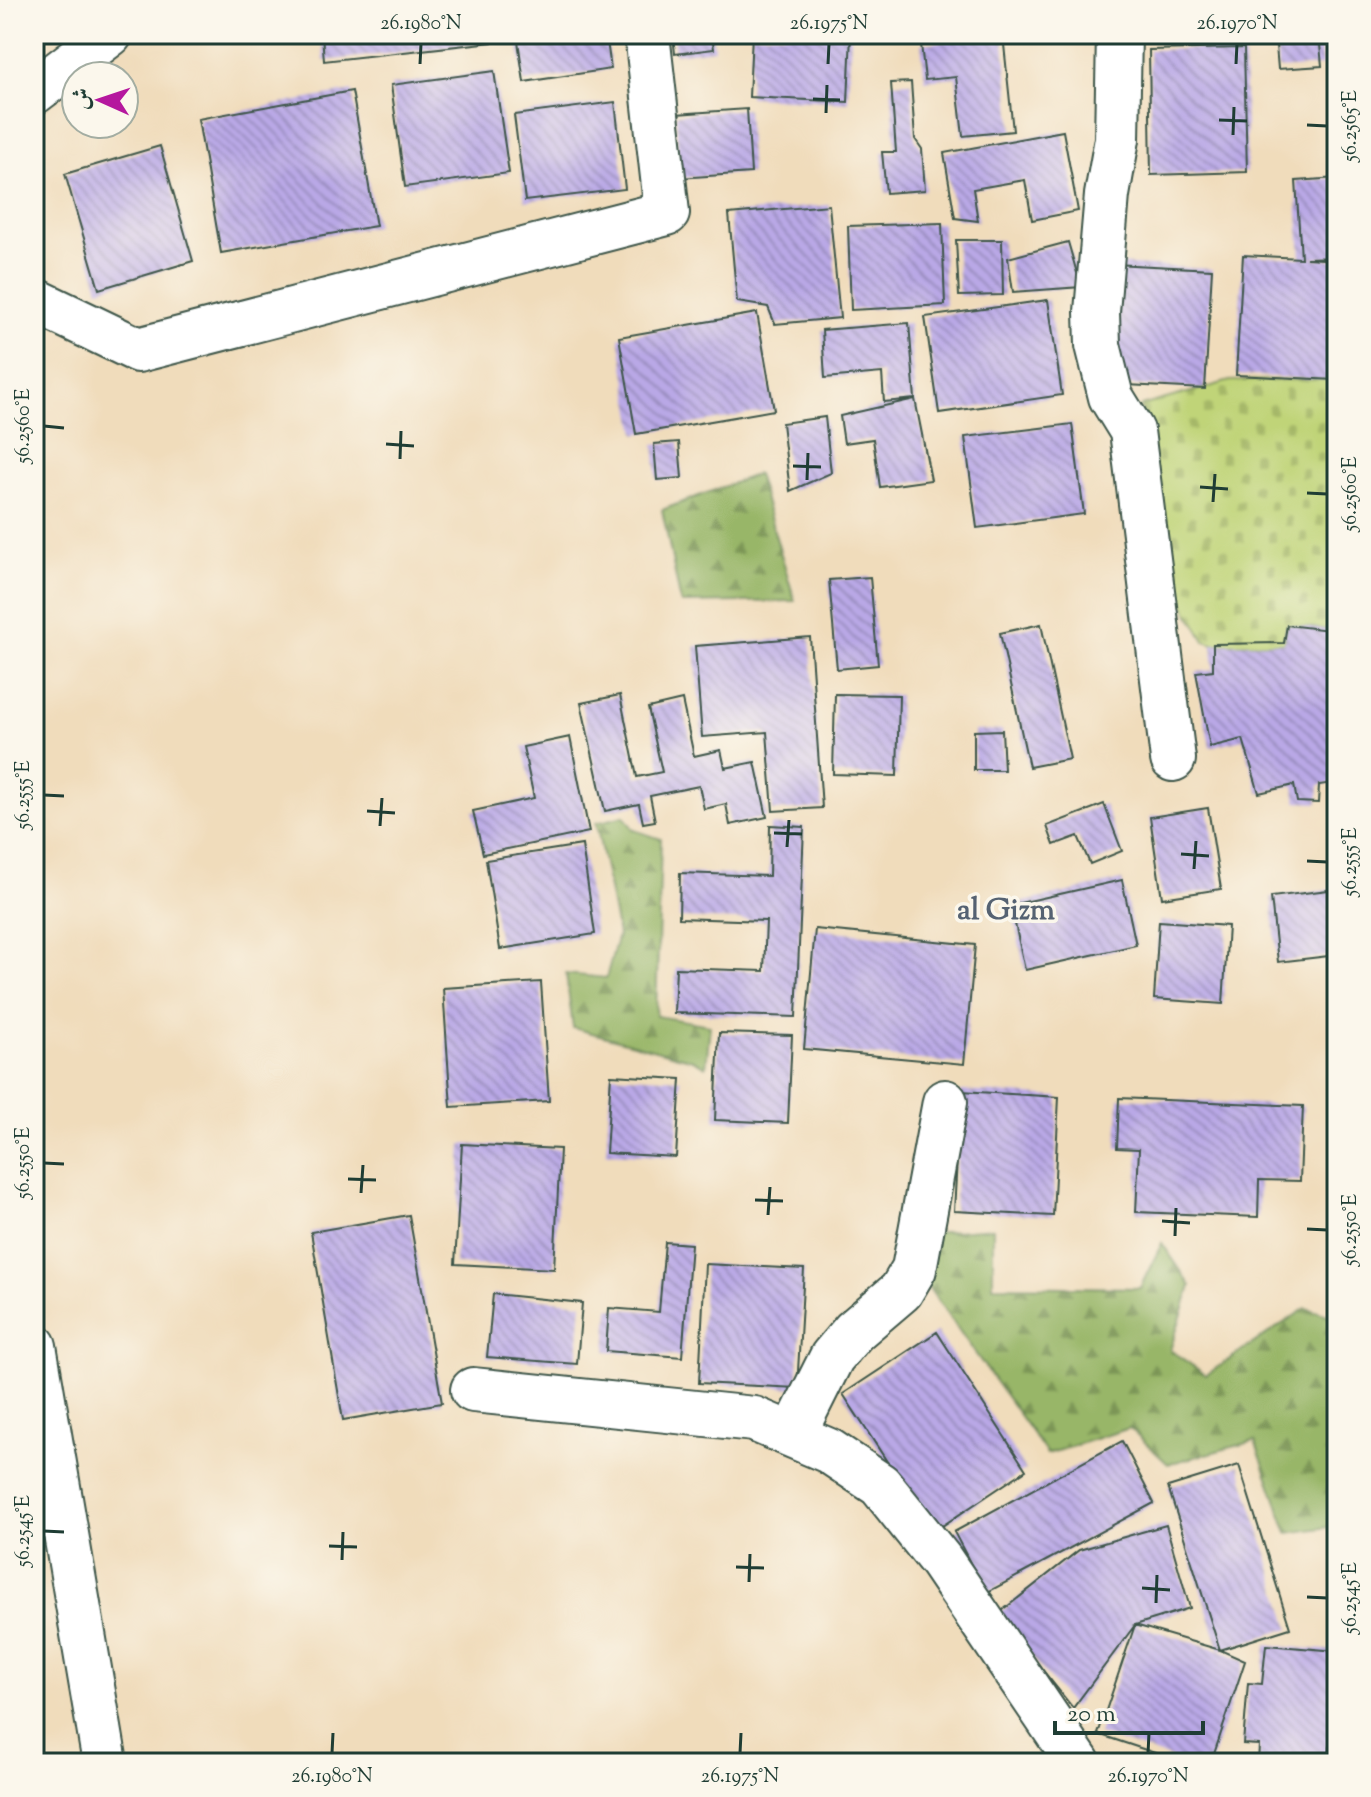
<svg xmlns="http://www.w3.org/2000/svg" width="1371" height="1797" font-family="'Sorts Mill Goudy',Amiri,serif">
<defs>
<pattern id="forest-firs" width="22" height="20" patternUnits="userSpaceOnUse" patternTransform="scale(2)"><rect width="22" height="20" fill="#98b668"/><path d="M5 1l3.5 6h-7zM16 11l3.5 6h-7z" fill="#7b9556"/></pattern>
<pattern id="cemetery-stones" width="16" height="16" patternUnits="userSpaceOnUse" patternTransform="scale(2)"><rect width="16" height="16" fill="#c0d478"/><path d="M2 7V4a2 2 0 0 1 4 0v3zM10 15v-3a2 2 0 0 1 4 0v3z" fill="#a5b768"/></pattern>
<pattern id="building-back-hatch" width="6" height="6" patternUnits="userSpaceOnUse" patternTransform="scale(2)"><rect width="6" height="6" fill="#b9a8e6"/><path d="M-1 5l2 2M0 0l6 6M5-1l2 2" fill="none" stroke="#968abb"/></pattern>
</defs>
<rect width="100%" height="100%" fill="#fbf7ec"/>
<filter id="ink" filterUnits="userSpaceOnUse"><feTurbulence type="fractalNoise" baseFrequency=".0125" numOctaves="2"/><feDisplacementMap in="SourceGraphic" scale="16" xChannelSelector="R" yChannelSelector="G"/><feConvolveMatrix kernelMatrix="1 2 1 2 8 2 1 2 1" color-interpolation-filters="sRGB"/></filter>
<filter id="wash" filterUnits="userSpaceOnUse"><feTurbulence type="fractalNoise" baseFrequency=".006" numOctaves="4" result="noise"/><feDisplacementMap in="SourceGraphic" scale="32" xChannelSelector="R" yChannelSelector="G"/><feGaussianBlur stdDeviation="1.8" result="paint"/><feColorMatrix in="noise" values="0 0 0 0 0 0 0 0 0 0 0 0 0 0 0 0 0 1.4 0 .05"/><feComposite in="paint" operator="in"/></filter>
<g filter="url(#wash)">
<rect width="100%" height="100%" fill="#f0dcbb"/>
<path fill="url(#forest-firs)" stroke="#5c7a4e" stroke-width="2" d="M757 474 795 601 681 603 662 510Z
M624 816 634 830 661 839 656 1016 710 1025 706 1067 693 1060 573 1028 566 974 606 978 618 935 596 823Z
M993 1228V1286L1140 1288 1162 1243 1191 1286 1170 1350 1206 1375 1306 1308 1337 1318V1526L1288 1533 1255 1441 1168 1464 1130 1428 1047 1454 926 1284 931 1233Z"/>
<path fill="url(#cemetery-stones)" stroke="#708856" stroke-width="2" d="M1337 379V617L1331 616 1329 630 1287 625 1284 643 1213 644 1205 641 1154 552 1141 406 1230 381Z"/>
<g id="blocks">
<path fill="url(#building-back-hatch)" d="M322 34H491L492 42 324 61Z
M517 34H606L611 69 524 82Z
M673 34H712L714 49 675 54Z
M752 34H851L848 102 749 97Z
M1275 34H1319L1322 66 1278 69Z
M1003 35 1013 131 963 136 956 77 925 80 921 44Z
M1244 48 1247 172 1151 175 1149 50Z
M494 71 509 173 405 187 391 85Z
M911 82 915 139 922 149 925 190 886 193 882 152H896L891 83Z
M352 91 376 226 221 253 198 119Z
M615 102 625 189 525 201 514 115Z
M747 109 751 173 679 178 676 114Z
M1063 131 1078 211 1032 220 1025 180 973 189 978 221 955 218 944 153Z
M160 146 193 261 99 289 65 174Z
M1337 178V257L1306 258 1337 260 1335 380 1236 375 1243 255 1301 258 1296 181Z
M829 205 840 318 775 324 768 307 737 302 729 214Z
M942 223 945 305 851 310 848 226Z
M956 240H1002L1003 295 959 296Z
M1068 242 1081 287 1013 292 1008 258Z
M1113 264 1212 269 1205 389 1107 384Z
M1048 300 1062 395 939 413 925 317Z
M757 313 774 410 636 434 619 337Z
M909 323 915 399 931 480 880 487 873 439 844 443 840 416 915 399 884 402 882 373 825 378 822 330Z
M825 417 831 473 790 491 782 423Z
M1072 424 1084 514 977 528 965 437Z
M679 442 682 478 657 480 654 444Z
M870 577 878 665 837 669 829 580Z
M1331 615 1337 617V774H1333V783L1319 785 1318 803 1297 802 1294 785 1259 793 1243 739 1210 747 1196 672 1213 670V644L1284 643 1287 625 1329 630Z
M1041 624 1070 759 1029 767 1000 633Z
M810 637 822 808 773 811 767 732 702 737 695 646Z
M835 694 899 695 897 776 833 774Z
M620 695 637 777 662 772 648 708 682 700 694 756 721 750 725 768 755 762 767 817 730 825 726 804 704 809 699 786 650 796 655 821 643 823 639 804 605 811 581 703Z
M1002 730 1004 770H974V731Z
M570 737 589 832 483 854 473 811 534 798 523 747Z
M1104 804 1122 851 1090 864 1078 836 1054 845 1047 826Z
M1208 808 1221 889 1162 898 1150 817Z
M770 825 804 827 796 1017 674 1013 676 968 764 971 766 921 679 918 680 873 769 876Z
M582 845 595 934 500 949 486 860Z
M1122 880 1136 945 1025 970 1011 905Z
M1337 889V955L1278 962 1271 897Z
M1159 921 1228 926 1223 1004 1154 999Z
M815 929 975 945 964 1064 804 1049Z
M541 982 549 1101 451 1107 443 988Z
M719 1033 792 1035 788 1123 715 1120Z
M611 1075 681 1079 676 1157 606 1153Z
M961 1091 1059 1097 1053 1216 954 1211Z
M1119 1098 1303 1106 1300 1181 1259 1180 1258 1217 1136 1212 1139 1149 1117 1148Z
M462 1144 560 1149 554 1269 455 1264Z
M409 1215 442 1403 343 1420 311 1232Z
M665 1242 691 1244 682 1357 606 1351 609 1308 659 1312Z
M705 1264 804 1269 797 1388 699 1383Z
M493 1294 582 1303 577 1364 487 1357Z
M937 1332 1026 1470 933 1532 843 1394Z
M1122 1441 1154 1503 986 1593 954 1532Z
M1239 1465 1290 1628 1220 1650 1245 1661 1211 1763H1185L1098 1734 1135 1625 1073 1708 998 1614 1079 1550 1166 1525 1190 1608 1135 1625 1220 1650 1168 1487Z
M1266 1645 1337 1651 1329 1763H1258L1259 1745 1243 1744 1248 1683 1262 1684Z"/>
</g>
</g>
<g filter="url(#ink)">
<use href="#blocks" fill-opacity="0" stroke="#3e5548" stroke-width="2"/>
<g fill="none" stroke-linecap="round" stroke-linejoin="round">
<defs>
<path id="minor" d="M1119 34 1117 139 1107 195 1097 312 1098 345 1111 397 1132 431 1173 759
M34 92 110 34
M34 300 138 350 667 213 647 34
M34 1346 105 1763
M473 1390 754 1419 829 1451 880 1485 941 1561 1078 1763
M793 1435 832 1357 854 1331 901 1291 914 1269 945 1102"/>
</defs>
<use href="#minor" stroke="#3e5548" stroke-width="48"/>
<use href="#minor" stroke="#fff" stroke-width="44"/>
</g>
</g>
<path fill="none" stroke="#1f3d34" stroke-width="3" d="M420 64 421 44M828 64 829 44M1236 64 1237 44M813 99 840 100M826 113 827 85M1219 120 1247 121M1307 125 1327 126M1233 135 1234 107M44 426 64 428M386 444 414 446M400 459 401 431M793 466 821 467M807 480 808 453M1200 487 1228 489M1307 493 1327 494M1213 502 1215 474M44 795 64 796M367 811 395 813M380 826 382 798M774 833 802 834M787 847 789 820M1181 854 1209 856M1307 861 1327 862M1194 869 1196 841M44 1163 64 1164M348 1179 376 1180M361 1193 363 1165M755 1200 783 1201M768 1215 770 1187M1162 1221 1190 1223M1307 1229 1327 1230M1175 1236 1176 1208M44 1531 64 1532M329 1546 357 1547M342 1560 343 1532M736 1567 764 1568M749 1582 750 1554M1142 1588 1170 1590M1307 1597 1327 1598M1156 1603 1157 1575M332 1753 333 1733M740 1753 741 1733M1148 1753 1149 1733"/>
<g text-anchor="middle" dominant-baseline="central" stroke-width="7" stroke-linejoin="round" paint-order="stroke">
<g font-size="30" font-weight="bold" fill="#556272" stroke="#fbf7ec">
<text x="1006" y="911">al Gizm</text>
</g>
</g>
<rect width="1371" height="1797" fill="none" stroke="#fbf7ec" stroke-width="88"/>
<g transform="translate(100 100) rotate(273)"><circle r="38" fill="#fbf7ec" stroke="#a3ada2" stroke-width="2"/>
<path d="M0-6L14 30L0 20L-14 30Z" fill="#b5179e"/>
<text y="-12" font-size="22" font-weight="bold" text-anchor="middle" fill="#1f3d34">ش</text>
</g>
<path d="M1055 1721v12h148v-12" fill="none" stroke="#1f3d34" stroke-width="4"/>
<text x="1067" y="1721" font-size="24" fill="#1f3d34" stroke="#fbf7ec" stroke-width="6" paint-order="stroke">20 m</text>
<rect x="44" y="44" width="1283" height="1709" fill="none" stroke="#1f3d34" stroke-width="3"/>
<g font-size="20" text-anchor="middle" fill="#1f3d34">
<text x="421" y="29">26.1980°N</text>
<text x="829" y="29">26.1975°N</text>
<text x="1237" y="29">26.1970°N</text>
<text transform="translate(1349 126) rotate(-90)" y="7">56.2565°E</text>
<text transform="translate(22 426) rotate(-90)" y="7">56.2560°E</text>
<text transform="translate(1349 494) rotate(-90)" y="7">56.2560°E</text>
<text transform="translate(22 795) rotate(-90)" y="7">56.2555°E</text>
<text transform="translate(1349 862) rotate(-90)" y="7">56.2555°E</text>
<text transform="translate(22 1163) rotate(-90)" y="7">56.2550°E</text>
<text transform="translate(1349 1230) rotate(-90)" y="7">56.2550°E</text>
<text transform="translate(22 1531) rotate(-90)" y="7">56.2545°E</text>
<text transform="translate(1349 1598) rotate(-90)" y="7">56.2545°E</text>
<text x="332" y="1782">26.1980°N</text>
<text x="740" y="1782">26.1975°N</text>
<text x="1148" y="1782">26.1970°N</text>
</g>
</svg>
